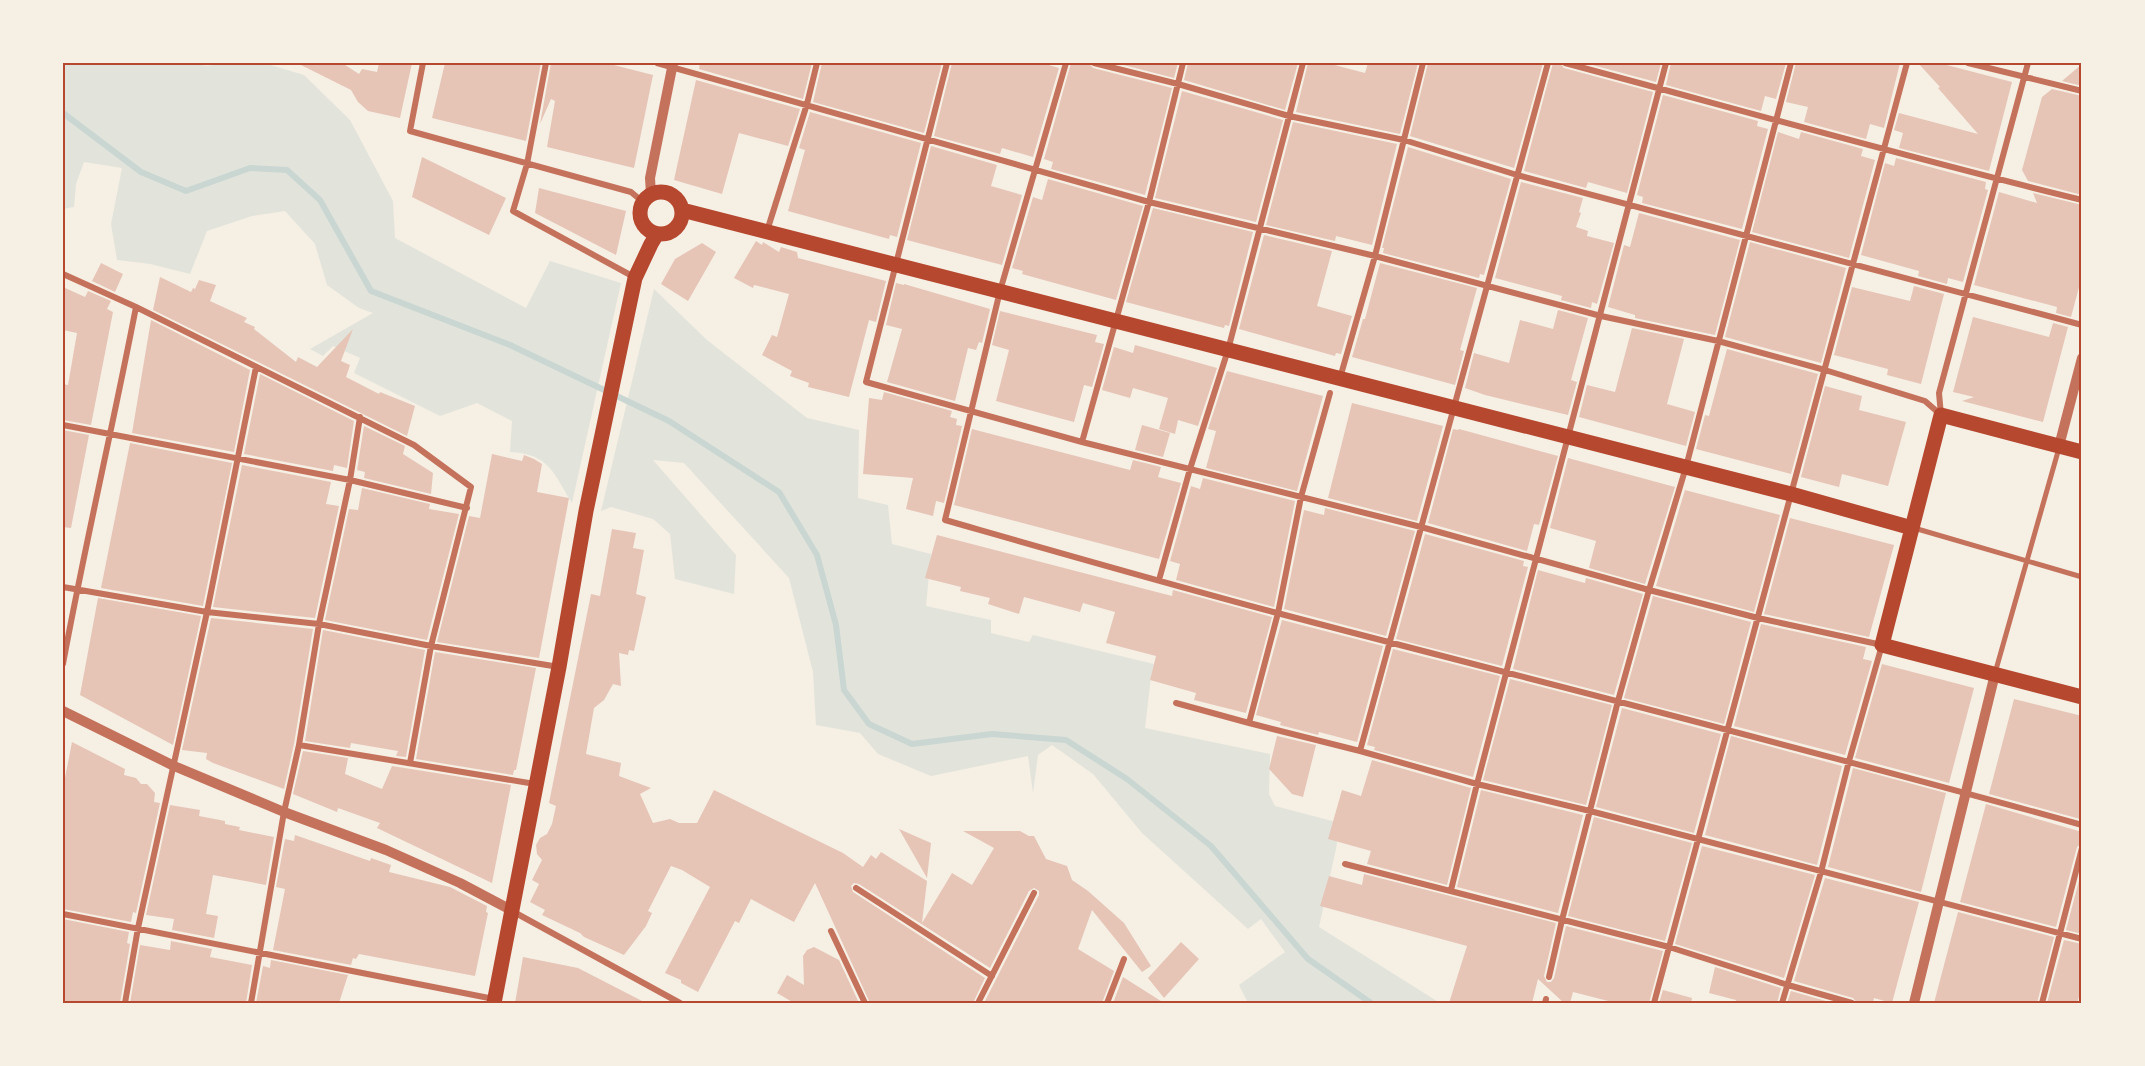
<svg xmlns="http://www.w3.org/2000/svg" width="2145" height="1066" font-family="Overpass,sans-serif">
<rect width="100%" height="100%" fill="#f6efe4"/>
<path fill="#e2e4dc" d="M63 63H195L206 66 227 63H264L304 75 350 120 393 201 395 238 526 308 550 261 621 283 572 503C553 473 550 454 510 452L512 421 477 403 440 416 354 373 360 358 333 346 323 356 310 349 373 313 359 308 327 285 315 244 285 211 252 216 207 231 190 274 150 264 117 260 111 224 122 168 84 162 76 184 74 207 63 209Z
M654 289 707 340 807 418 859 430 858 498 888 505 892 544 931 554 926 606 991 620V633L1029 642 1033 635 1154 664 1151 677 1145 728 1270 754 1269 794 1275 806 1336 822 1337 844 1319 927 1440 1003H1248L1239 985 1285 952 1261 919 1248 929 1142 833 1093 774 1052 745 1038 755 1033 793 1028 756 931 776 878 754 860 733 816 725 813 672 789 578 684 463 653 460 736 555 734 594 675 579 670 534 653 519 611 507 601 511Z"/>
<g fill="none" stroke-linecap="round" stroke-linejoin="round">
<path stroke="#c9d6d2" stroke-width="6" d="M63 113 141 172 186 191 250 168 287 170 320 200 371 291 510 345 669 421 779 492 817 555 836 625 844 690 869 724 912 744 992 734 1066 740 1127 779 1211 846 1308 959 1371 1003"/>
</g>
<path fill="#e6c5b7" d="M297 63H342L359 74 362 69 377 72 379 63H412L400 118 368 111 358 102 351 90Z
M445 63H541L526 141 432 118Z
M551 63H606L653 75 634 168 547 147 555 101 551 99 540 124Z
M700 63H812L803 99 699 69Z
M822 63H942L924 133 813 102Z
M952 63H1042L1059 68 1033 157 1002 148 1000 154 934 136Z
M1071 63H1089L1093 68 1172 88 1145 195 1051 169 1053 162 1044 159Z
M1116 63H1178L1174 78Z
M1188 63H1298L1285 110 1184 80Z
M1308 63H1327L1365 73 1368 63H1418L1400 134 1296 112Z
M1428 63H1543L1514 168 1410 136Z
M1553 63H1560L1564 68 1653 92 1627 193 1588 182 1586 188 1524 171Z
M1585 63H1661L1656 82Z
M1671 63H1786L1776 99 1765 96 1761 111 1666 85Z
M1796 63H1900L1884 128 1870 124 1866 139 1804 122 1808 107 1786 102Z
M1918 63H1939L2012 82 1989 171 1899 148 1903 133 1894 130 1899 113 1978 134 1938 88 1940 87Z
M2082 64V86L2062 81Z
M696 80 800 109 788 146 739 133 722 194 674 180Z
M2052 89 2082 96V195L2028 181 2022 170 2042 97Z
M1182 91 1283 120 1256 222 1155 198Z
M1663 95 1758 121 1757 126 1768 129 1742 229 1642 203 1643 197 1637 195Z
M810 112 921 143 897 237 890 235 889 239 788 211 805 150 799 148Z
M1293 122 1397 144 1372 245 1336 236 1335 241 1266 225Z
M1778 132 1799 139 1801 132 1863 149 1861 156 1875 160 1849 258 1752 232Z
M931 146 997 165 991 186 1022 195 1002 265 907 240Z
M1408 147 1511 179 1484 275 1480 274 1479 278 1383 253 1384 248H1382Z
M422 157 506 198 489 235 412 197Z
M1896 158 1986 182 1985 189 1988 190 1963 282 1948 278 1947 284 1918 276 1919 271 1861 255 1885 163 1894 166Z
M1048 179 1143 206 1116 300 1022 274 1023 271 1012 268 1033 197 1042 200Z
M1521 182 1583 198 1579 212 1581 213 1576 227 1588 231 1587 236 1614 243 1597 304 1592 302 1591 308 1561 300 1562 296 1495 278Z
M539 188 626 211 616 255 535 213Z
M1999 192 2037 203 2033 193 2082 205V276L2071 317 2056 313 2057 307 1974 285Z
M1153 208 1253 232 1229 326 1225 325 1224 328 1126 302Z
M1639 213 1740 240 1715 335 1635 318V315L1608 307 1624 245 1630 247Z
M1264 235 1332 251 1317 306 1352 316 1341 354 1336 353 1335 356 1239 329Z
M756 241 762 245 763 242 779 252 781 247 797 252 798 258 886 281 876 322 869 320 849 397 808 387 809 383 790 376 792 371 762 355 772 335 777 337 789 294 754 285 753 288 734 278Z
M1750 242 1846 268 1821 363 1725 337Z
M702 243 716 252 688 301 661 284 675 259Z
M101 263 123 274 115 292 92 281Z
M1380 263 1477 288 1460 350 1464 351 1455 385 1352 357 1363 319H1365Z
M160 277 191 292 193 288 195 289 199 280 216 285 210 301 247 318 244 322 255 327 254 329 296 362 298 357 317 367 353 329 341 361 350 365 346 377 379 394 380 392 415 406 407 436 153 310Z
M896 283 904 285V284L990 309 982 343 979 342 976 350 968 348 955 401 887 382 902 329 886 325Z
M1914 286 1944 294 1921 384 1887 375 1888 369 1834 355 1852 287 1910 301Z
M63 287 85 297 88 291 111 301 107 309 113 312 91 425 63 420V384L68 385 77 333 63 330Z
M1558 310 1588 318 1571 380 1577 382 1568 415 1485 395 1465 388 1474 353 1509 363 1520 320 1553 329Z
M1000 311 1097 335 1095 342 1104 344 1092 387 1084 385 1074 422 996 401 1009 350 992 345Z
M1973 317 2049 337 2053 323 2068 327 2043 422 1962 401 1974 397 1953 392Z
M151 320 250 370 234 452 132 433Z
M1632 328 1684 339 1667 404 1695 412 1686 446 1579 417 1587 385 1615 392Z
M1135 345 1217 368 1198 426 1178 420 1175 434 1159 429 1168 398 1133 388 1130 398 1102 390 1114 347 1133 353Z
M1727 349 1818 374 1791 474 1696 449 1705 415 1709 416Z
M1227 371 1323 396 1297 491 1206 468 1216 431 1208 429Z
M260 374 354 421 347 468 334 465 333 471 244 454Z
M1825 386 1862 396 1859 410 1906 422 1888 486 1842 474 1839 487 1801 477Z
M884 392 952 411 950 417 957 419 956 425 962 426 944 503 936 501 933 516 906 509 913 478 863 474 869 398 882 400Z
M1352 403 1443 426 1417 521 1328 498Z
M1142 425 1170 433 1163 457 1135 450Z
M364 426 405 446 403 454 433 473 431 494 364 478 365 472 357 470Z
M972 429 1130 470 1133 460 1161 467 1158 477 1181 483 1159 559 954 505Z
M1453 429 1458 430 1459 429 1558 456 1539 525 1534 524 1527 551 1428 523Z
M63 430 89 435 71 528 63 527Z
M130 443 232 463 203 606 101 588Z
M492 454 522 461 524 455 534 459 542 464 537 492 569 498 539 658 437 642 469 516 480 518Z
M1568 458 1675 487 1645 584 1589 568 1596 541 1550 528Z
M242 465 331 482 326 504 339 506 315 618 213 607Z
M1203 478 1295 501 1274 607 1176 580 1180 564 1170 561 1191 486 1200 489Z
M362 488 430 504 429 509 459 514 427 640 325 620 349 509 358 510Z
M1685 490 1780 515 1754 612 1656 586Z
M1325 508 1415 531 1386 636 1284 609 1304 510 1324 515Z
M1790 518 1894 545 1869 637 1764 614Z
M612 529 636 533 633 548 644 550 636 594 646 597 634 651 629 650 628 655 619 653 621 686 613 684 604 700 594 708 586 754 621 763 619 776 651 788 640 794 653 823 670 819 679 823H697L714 790 843 853 863 867 871 855 876 859 881 852 927 881 922 923 952 873 972 885 994 848 963 831H1020L1029 836H1034L1046 859 1067 866 1072 880 1088 891 1124 923 1151 966 1142 972 1092 910 1078 949 1114 971 1102 1003H984L1039 895V891L1034 888 1029 891 990 968 859 884 854 883 851 886 853 892 985 978 973 1003H870L815 883 794 922 751 899 739 923 735 921 698 992 681 983V980L665 973 710 887 682 870 671 866 648 911 652 913 646 926 624 955 584 937 580 933 542 915 545 910 530 902 539 884 532 880 542 860 537 854 536 845 540 838 547 834 552 824 556 806 549 803 591 594 600 596Z
M1425 534 1524 561 1523 566 1528 567 1502 666 1396 639Z
M937 535 1172 596 1173 590 1272 617 1246 713 1194 700 1196 693 1150 680 1156 656 1106 643 1115 612 1083 603 1080 612 1024 597 1019 614 988 604 990 598 960 591 961 587 925 578Z
M1538 570 1585 583 1586 578 1643 594 1614 695 1513 669Z
M1653 596 1751 622 1724 724 1624 698Z
M98 598 201 616 173 745 80 695Z
M211 618 313 629 294 744 284 789 213 763 206 759 207 753 182 750Z
M1282 620 1383 646 1357 742 1319 732 1318 735 1280 725 1281 722 1256 715Z
M1761 624 1866 647 1863 659 1872 661 1845 755 1734 726Z
M323 630 425 650 406 757 396 756 398 751 351 743 350 748 305 741Z
M1393 649 1500 676 1473 777 1374 750 1375 747 1367 745Z
M435 652 536 668 516 770H514L513 775 416 759Z
M1882 664 1974 688 1949 783 1855 758Z
M1510 679 1612 705 1586 805 1483 780Z
M2014 699 2082 716V812L2080 819 1989 794Z
M1622 708 1721 734 1694 833 1596 807Z
M1277 736 1316 745 1303 797 1292 794 1269 769Z
M1731 736 1842 766 1817 865 1705 835Z
M72 742 125 769 124 775 136 778 141 784H147L155 793 154 802 160 803 136 913 133 912 131 922 63 909V788Z
M303 751 348 758 345 774 382 789 392 766 511 785 492 883 377 828 380 823 338 808 337 812 293 794Z
M1372 760 1471 788 1447 885 1367 864 1371 851 1328 839 1342 790 1361 796Z
M1853 768 1946 793 1921 892 1828 867Z
M1481 790 1583 815 1558 913 1457 887Z
M1986 804 2082 832V843L2077 847 2056 927 1960 902Z
M170 805 200 810 199 816 225 821V824L240 827 239 830 274 837 266 885 213 875 206 914 218 916 214 938 172 930 174 919 146 915Z
M1594 817 1692 843 1665 941 1568 916Z
M899 829 931 843 927 878Z
M295 835 370 861 371 858 391 865 389 872 450 887 487 906 486 912 488 913 475 976 359 954 356 959 353 958 351 965 273 950 285 889 276 887 285 839 294 841Z
M1702 846 1815 875 1784 978 1675 944Z
M2082 869V934L2066 930Z
M1364 874 1556 923 1544 976 1547 982H1551L1554 978 1566 926 1663 951 1649 1003H1616L1573 992 1570 1003H1564L1538 979 1532 1003H1449L1467 946 1320 906 1329 876 1362 885Z
M1825 878 1919 902 1892 1003 1874 998 1873 1003H1857L1853 998 1794 981Z
M1958 912 2054 937 2037 1003H1934Z
M63 919 129 932 127 943 130 944 120 1003H63Z
M2064 940 2082 944V987L2077 1003H2047Z
M171 941 212 949 210 957 252 965 246 1003H130L140 945 170 950Z
M1181 942 1199 959 1164 998 1148 978Z
M814 947 839 960 859 1003H794L777 993 787 975 804 985 803 956 807 950Z
M523 957 578 968 646 1003H515Z
M271 960 348 975 339 1003H256L263 966 270 968Z
M1715 967 1781 988 1777 1003H1735L1736 1000 1709 993Z
M1123 977 1164 1003H1113Z
M1663 990 1692 998 1691 1003H1659Z
M1791 991 1833 1003H1787Z"/>
<g fill="none" stroke-linecap="round" stroke-linejoin="round">
<path stroke="#c5725c" stroke-width="5" d="M1914 528 2082 577
M1995 673 2059 448"/>
<path stroke="#c5725c" stroke-width="6" d="M423 63 410 131 631 192 643 202
M546 63 527 164 513 211 634 277
M657 63 1149 202 1375 256 1601 316 1718 341 1825 370 1925 401 1941 415
M947 63 866 382 1082 442 1421 527 1649 590 1758 618 1882 645 1849 761 1821 872 1782 1003
M1066 63 1000 291 945 520C1057 552 1168 584 1281 614 1548 684 1816 751 2082 825
M1094 63 1178 84 1289 116 1404 140 1517 175 2082 325
M1565 63C1737 109 1909 158 2082 200
M1968 63 2082 91
M767 231 807 104 817 63
M63 274 136 307 414 445 471 487 431 646 410 763
M1340 378 1375 256 1423 63
M1941 415 1939 393 2028 63
M63 425 350 480 467 508
M1082 442 1149 202 1183 63
M1159 580 1190 469 1228 350 1303 63
M63 587 207 612 319 624 431 646 559 667
M63 664C85 544 113 426 136 307
M1176 703 1249 723 1360 751 1477 784 1590 811 2082 939
M1249 723 1278 613 1301 497 1330 393
M299 745 535 784
M1360 751 1548 63
M1345 864 1669 947 1788 985 1852 1003
M856 888 992 976
M1451 890 1477 784 1666 63
M512 911 680 1003
M63 914 494 999
M831 931 865 1003
M1549 977 1562 920 1618 701 1649 590 1686 467 1791 63
M125 1003 138 928 207 612 256 367
M251 1003 284 812 299 745 319 624 350 480 360 417
M978 1003 1034 893
M1107 1003 1124 959
M1545 1003 1546 999
M1654 1003 1907 63
M2042 1003 2082 848"/>
<path stroke="#c5725c" stroke-width="10" d="M651 194 650 178 673 63
M2059 446 2082 358
M63 711 174 766 284 812 386 850 460 883 511 910
M1914 1003 1995 674"/>
<path stroke="#b5482f" stroke-width="15" d="M640 213a21 21 0 1 1 42 0a21 21 0 1 1-42 0Z
M682 210 1791 494 1912 528
M2082 452 1941 415 1882 645 2082 697
M494 1003 559 667 586 511 635 278 651 244 657 234"/>
</g>
<rect width="2145" height="1066" fill="none" stroke="#f6efe4" stroke-width="129"/>
<rect x="64" y="64" width="2016" height="938" fill="none" stroke="#b5482f" stroke-width="2"/>
</svg>
